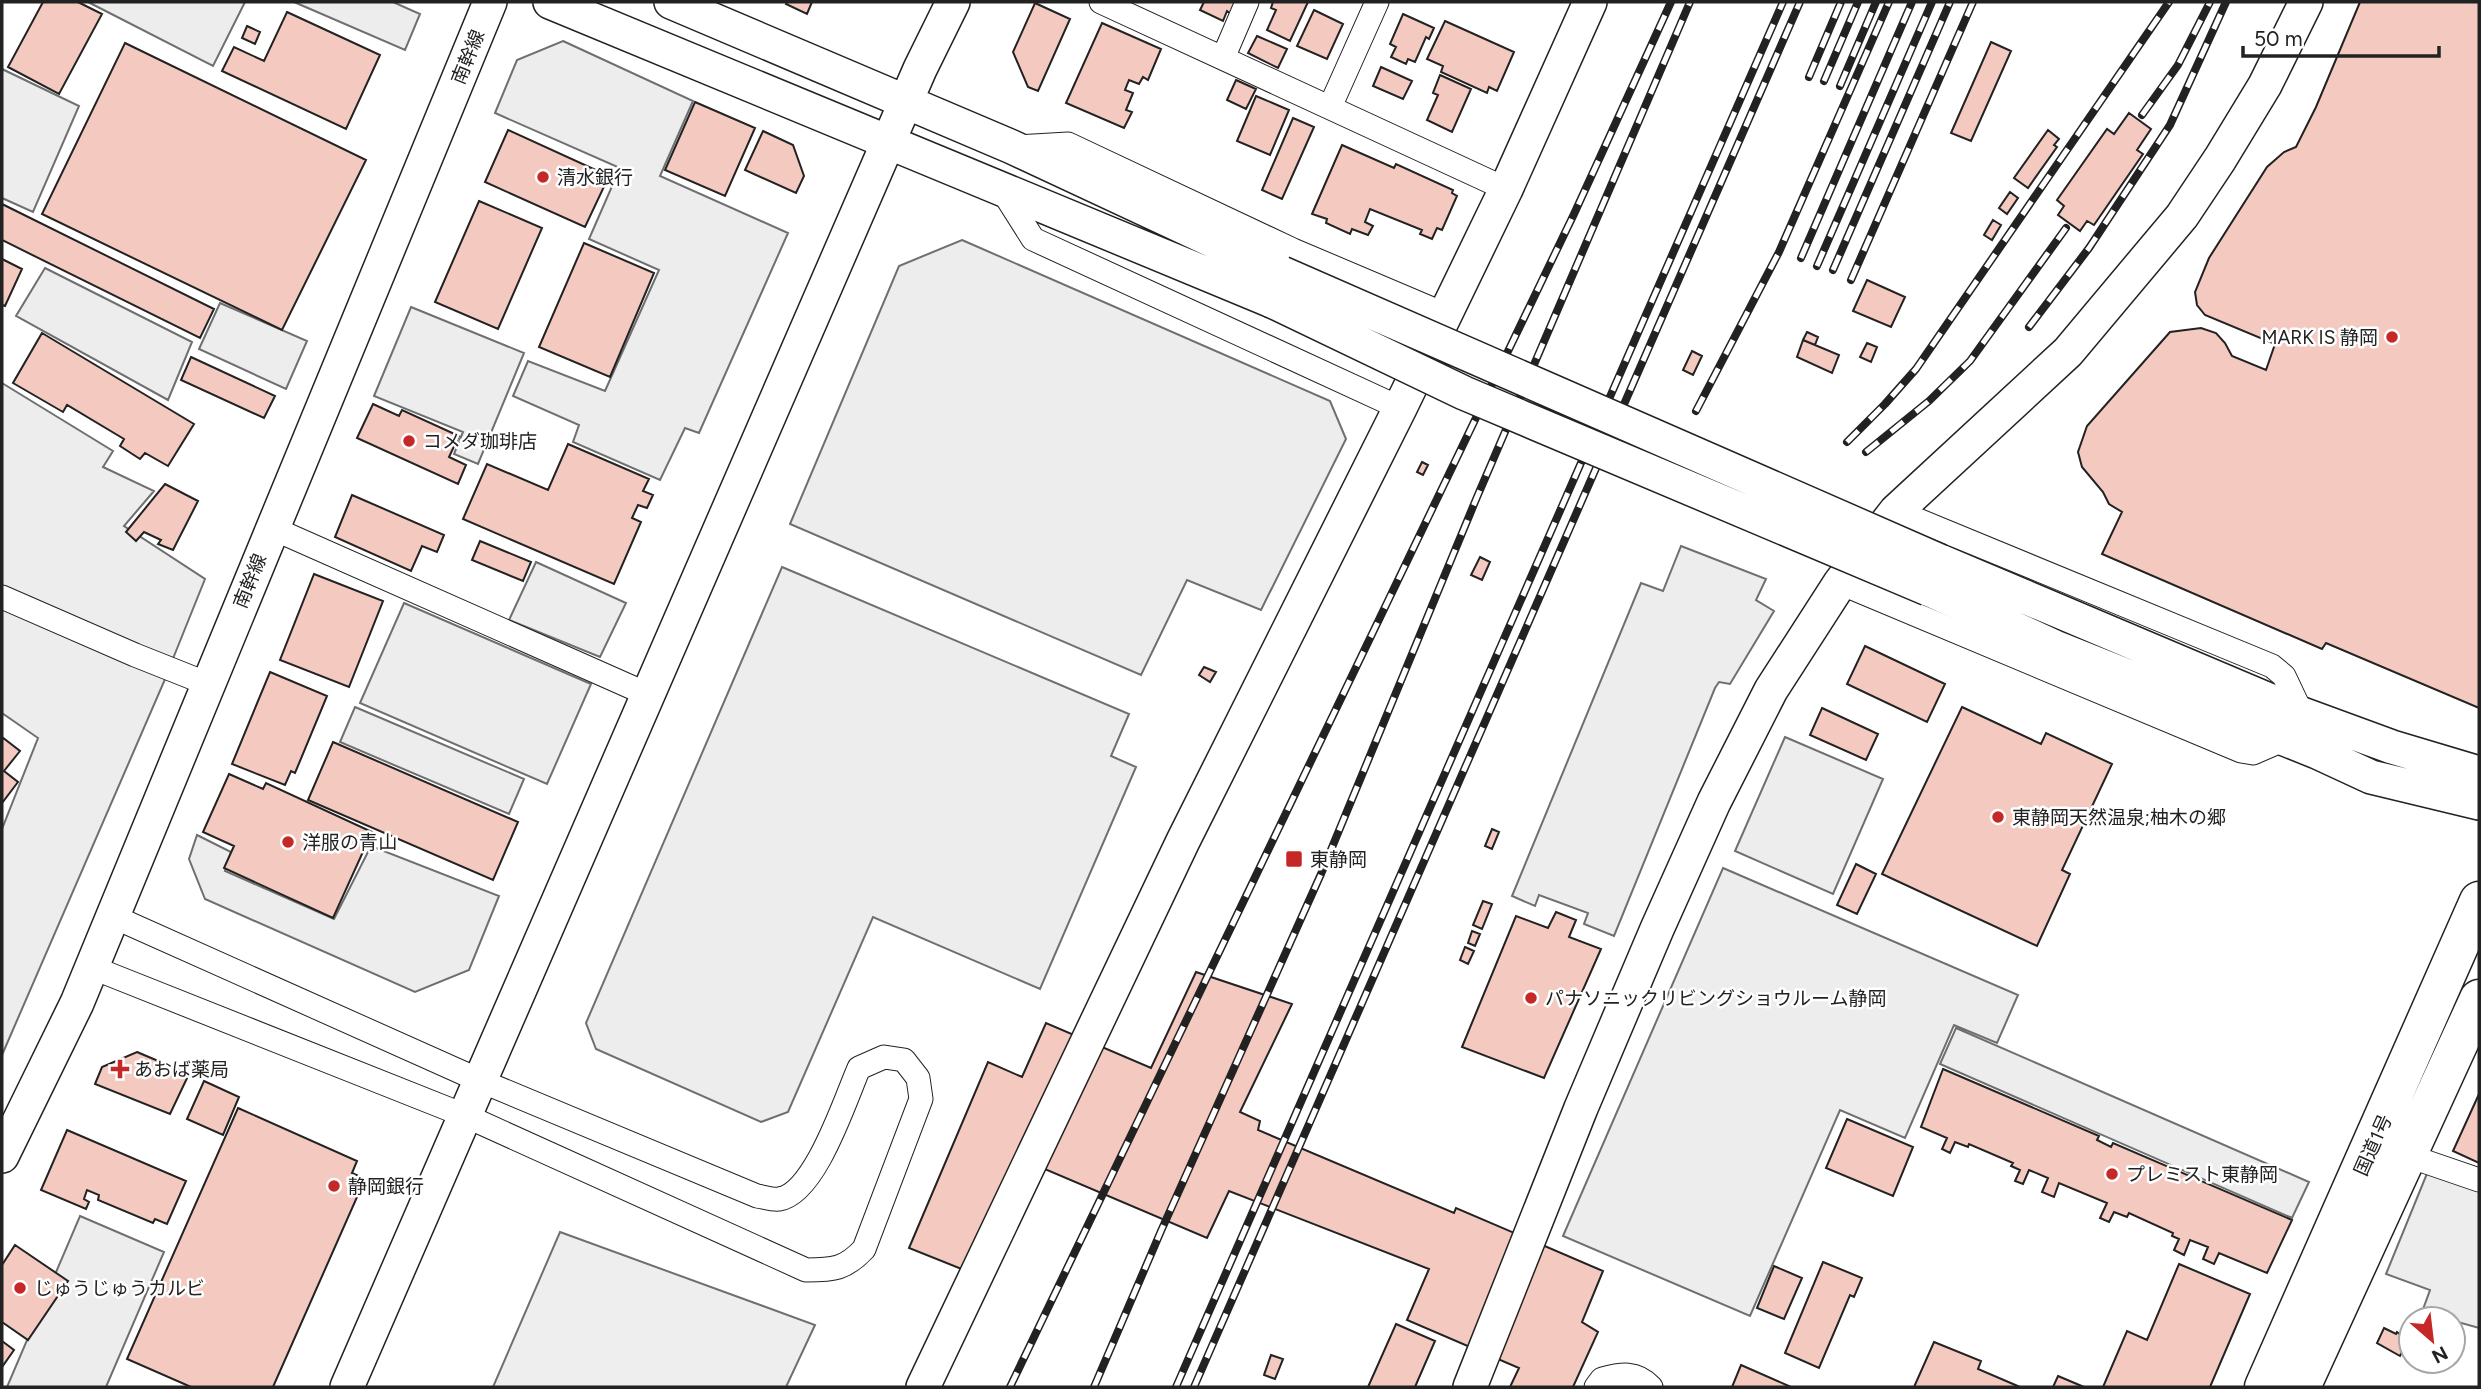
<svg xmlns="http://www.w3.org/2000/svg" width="2481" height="1389" font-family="Figtree,'Noto Sans JP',sans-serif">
<rect width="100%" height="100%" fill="#fff"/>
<path fill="#eee" stroke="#6f6f6f" stroke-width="2" d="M560 1232 815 1325 786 1387H493Z"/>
<path fill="#ededed" stroke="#6f6f6f" stroke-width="2" d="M88 2H245L213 66Z
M294 2H393L420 14 405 50Z
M563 41 693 101 660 176 788 233 699 433 685 428 660 480 573 442 579 425 513 396 528 361 605 391 659 270 589 239 620 168 495 113 517 60Z
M2 69 79 106 33 212 2 198Z
M962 240 1330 401 1346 439 1261 610 1187 580 1141 675 790 524 899 266Z
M45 268 192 342 168 400 16 316Z
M220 303 307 341 286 389 199 349Z
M411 307 524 353 478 464 454 454 463 432 374 396Z
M2 383 113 451 103 467 154 491 124 526 205 579 172 661 2 589Z
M1681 546 1766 579 1756 600 1774 611 1730 684 1719 682 1715 688 1614 936 1584 924 1588 913 1539 895 1535 906 1512 896 1641 583 1663 591Z
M536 562 626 603 600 657 509 620Z
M782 567 1129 714 1111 756 1136 767 1040 989 873 917 788 1112 761 1122 596 1049 586 1023Z
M404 603 591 684 547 784 360 703Z
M2 607 166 677 2 1055V829L38 738 2 713Z
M355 707 524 779 509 814 340 742Z
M1785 737 1883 779 1833 894 1735 851Z
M197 835 231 852 225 871 334 919 371 846 499 896 469 970 415 992 205 899 189 859Z
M1723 868 2018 995 1997 1043 1954 1025 1905 1138 1840 1110 1750 1316 1563 1236Z
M1956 1028 2309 1182 2292 1218 1940 1064Z
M2428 1171 2479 1187V1328L2422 1312 2430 1290 2386 1274Z
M80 1216 164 1252 106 1387H7Z"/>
<path fill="#f3c9c0" stroke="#222" stroke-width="2" d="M43 2H78L102 14 59 94 8 67Z
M787 2H812L807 14 786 4Z
M1204 2H1237L1231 14 1227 11 1223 21 1200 10Z
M1273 2H1308L1290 41 1267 30 1276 10 1271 8Z
M2360 2H2479V708L2326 643 2322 649 2102 554 2122 512 2109 504 2103 492 2082 467 2078 452 2087 426 2170 332 2201 328 2216 333 2225 343 2232 356 2266 370 2275 344 2205 315 2197 305 2195 292 2209 258 2267 167 2284 152 2296 147 2316 107Z
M1035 3 1070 19 1038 91 1028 87 1013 52Z
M1314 10 1343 24 1327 59 1297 46Z
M287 12 380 55 346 129 222 71 234 47 264 61Z
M1403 14 1434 28 1429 39 1426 37 1415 62 1408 59 1406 64 1391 57 1396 47 1390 44Z
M1445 21 1514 52 1497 91 1489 87 1487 93 1441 72 1443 66 1427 59Z
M1102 23 1161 49 1148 80 1143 77 1139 84 1129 80 1125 90 1133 93 1126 110 1132 112 1124 128 1066 103Z
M247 26 260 32 255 44 242 38Z
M1257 36 1287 49 1278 68 1248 53Z
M1991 42 2011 51 1971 141 1951 133Z
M125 43 366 160 282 330 42 214Z
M1381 67 1412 81 1403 99 1373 86Z
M1440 75 1471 89 1452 132 1427 120 1438 95 1433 93Z
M1236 80 1256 89 1246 109 1227 100Z
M1256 96 1289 110 1270 155 1237 141Z
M695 102 755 128 725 196 665 170Z
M2129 113 2151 129 2137 150 2143 154 2094 225 2087 221 2080 231 2058 215 2064 206 2057 200 2107 129 2114 134Z
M1293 118 1314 127 1282 199 1262 190Z
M508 130 609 176 585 227 485 182Z
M2048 130 2059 139 2054 145 2057 147 2028 188 2014 178Z
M763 131 793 145 804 176 796 193 745 170Z
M1342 145 1394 168 1396 164 1453 190 1452 193 1457 196 1442 230 1437 228 1432 239 1420 234 1422 230 1370 209 1365 222 1373 226 1368 235 1352 229 1350 234 1326 223 1327 219 1312 214Z
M2010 192 2018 198 2007 214 1999 208Z
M479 201 542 228 498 329 435 302Z
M2 204 214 309 200 338 2 240Z
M1993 220 2001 225 1992 240 1984 235Z
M584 243 654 273 610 377 539 347Z
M2 259 22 269 5 306 2 305Z
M1867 280 1905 297 1891 327 1853 311Z
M1807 332 1818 337 1815 345 1803 340Z
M42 333 194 424 168 466 145 453 140 459 120 446 124 439 67 405 63 412 13 383Z
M1803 340 1839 355 1832 373 1797 357Z
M1867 343 1877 347 1871 362 1860 357Z
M1692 351 1702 356 1693 375 1683 370Z
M191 357 275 396 264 418 181 380Z
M373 404 399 416 402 410 459 436 449 457 466 465 458 484 357 438Z
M568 444 649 479 643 491 653 495 647 508 638 505 632 518 641 522 614 584 463 519 487 464 548 490Z
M1422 462 1428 465 1423 475 1417 472Z
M165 484 198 501 173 550 158 544 161 540 144 532 136 541 126 532Z
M352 495 444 535 437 552 422 546 411 571 335 537Z
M480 541 531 562 523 581 472 560Z
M1480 557 1490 562 1482 580 1471 575Z
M314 574 383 601 349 687 280 660Z
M1865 646 1945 684 1927 722 1847 684Z
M1204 667 1216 672 1210 682 1199 675Z
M270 672 327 696 295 773 291 771 285 785 232 764Z
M1962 707 2041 744 2046 733 2112 764 2062 870 2070 874 2037 946 1882 874Z
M1822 708 1878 734 1866 760 1810 735Z
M2 737 20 751 4 771 18 782 2 803Z
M333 742 518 822 493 880 308 800Z
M229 774 263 789 266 783 372 832 333 918 224 868 234 846 203 832Z
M1492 829 1499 832 1492 849 1485 846Z
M1856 864 1876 874 1857 914 1837 905Z
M1483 901 1492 904 1482 929 1473 925Z
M1556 912 1576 920 1569 937 1601 949 1544 1078 1462 1047 1516 916 1548 928Z
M1472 931 1480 934 1475 946 1468 943Z
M1465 947 1474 951 1468 964 1460 960Z
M1196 972 1292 1004 1240 1112 1260 1121 1258 1130 1454 1213 1456 1208 1603 1271 1582 1322 1598 1332 1573 1387H1510L1519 1368 1407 1320 1429 1269 1229 1191 1207 1238 1019 1158 964 1270 909 1248 988 1062 1022 1077 1046 1023 1151 1068Z
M137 1052 189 1074 170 1114 95 1084 102 1067Z
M1943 1069 2099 1136 2097 1140 2111 1147 2113 1143 2292 1220 2267 1273 2219 1253 2214 1264 2203 1259 2208 1247 2190 1240 2184 1255 2174 1250 2179 1239 2172 1236 2173 1233 2129 1213 2127 1217 2114 1212 2109 1222 2100 1218 2107 1203 2059 1183 2054 1197 2042 1192 2048 1178 2029 1170 2023 1184 2015 1181 2020 1170 2011 1166 2013 1163 1969 1144 1968 1147 1955 1142 1950 1153 1942 1149 1947 1138 1921 1127Z
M204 1081 239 1097 223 1135 187 1119Z
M2479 1094V1163L2453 1151Z
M238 1108 357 1161 352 1173 365 1179 273 1387H191L127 1359Z
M1847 1119 1913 1147 1893 1196 1826 1168Z
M67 1130 186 1181 167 1224 155 1219 153 1223 98 1200 99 1195 87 1190 84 1199 89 1202 86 1209 41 1190Z
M15 1245 68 1281 28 1340 2 1322V1265Z
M1823 1262 1862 1278 1854 1297 1850 1295 1819 1368 1785 1353Z
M2179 1264 2250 1294 2210 1387H2103L2127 1331 2147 1340Z
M1774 1266 1802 1278 1784 1319 1757 1308Z
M1396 1324 1435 1341 1415 1387H1368Z
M2384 1328 2396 1334 2397 1332 2408 1341 2400 1356 2377 1343Z
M2 1341 14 1350 2 1367Z
M1934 1342 1981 1361 1978 1369 2020 1387H1914Z
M1271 1355 1283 1359 1275 1379 1264 1375Z
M1741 1365 1791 1387H1732Z
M2058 1376 2084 1387H2053Z"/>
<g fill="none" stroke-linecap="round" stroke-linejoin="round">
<defs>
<path id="street" d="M1101 2 1506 189
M1223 58 1247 2
M1330 107 1377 2
M1016 147 1068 144 1293 250 1444 314
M1002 190 1033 239 1400 408
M1896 511 2272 666 2284 676 2302 714
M272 528 649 695
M1840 583 2241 751 2253 753 2283 740
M2 597 135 655 208 684
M91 967 466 1116 806 1270C834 1270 845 1269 864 1249L921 1099 918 1078 904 1060 884 1057 859 1068C845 1100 815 1194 779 1199 773 1200 764 1197 757 1196L481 1081 112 916
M2406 1155 2479 1180
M1596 1387 1602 1379C1621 1374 1636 1371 1651 1387"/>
<path id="secondary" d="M550 2 1272 301
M671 2 1012 147 1282 273
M1940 561 2302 714 2392 747 2479 773
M1928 589 2055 647 2317 752 2371 777 2479 803
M2 1156 77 1003 490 2
M347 1387 920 69 953 2
M923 1387 1183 841 1400 408 1506 189 1590 2
M1470 1387 1581 1108 1657 929 1714 802 1771 690 1840 583 1896 511 2068 352 2182 216 2220 159 2265 85 2306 2"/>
<path id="highway" d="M2264 1387 2479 901
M2301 1387 2479 999"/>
</defs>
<use href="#street" stroke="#222" stroke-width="25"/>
<use href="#secondary" stroke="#222" stroke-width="36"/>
<use href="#highway" stroke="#222" stroke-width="41"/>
<use href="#street" stroke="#fff" stroke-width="23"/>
<use href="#secondary" stroke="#fff" stroke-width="33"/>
<use href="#highway" stroke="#fff" stroke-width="38"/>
<defs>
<path id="rail" d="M1809 77 1841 2
M1824 81 1858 2
M1840 86 1876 2
M2142 115 2178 65 2210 2
M1801 258 1912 2
M1817 266 1932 2
M1833 270 1950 2
M1851 280 1973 2
M2029 327 2089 248 2170 125 2226 2
M1696 411 1779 252 1889 2
M1847 442 1885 404 1916 369 2169 2
M1866 452 1929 401 1970 361 2066 228
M1010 1387 1574 214 1671 2
M1094 1387 1161 1231 1321 874 1477 497 1690 2
M1176 1387 1783 2
M1194 1387 1800 2"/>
</defs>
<use href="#rail" stroke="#222" stroke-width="8"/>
<use href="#rail" stroke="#fff" stroke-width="5" stroke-dasharray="16" stroke-linecap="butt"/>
<defs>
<path id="secondary-bridge" d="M1282 273 1940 561
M1272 301 1464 393 1928 589"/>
</defs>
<use href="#secondary-bridge" stroke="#222" stroke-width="36" stroke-linecap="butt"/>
<use href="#secondary-bridge" stroke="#fff" stroke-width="33"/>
</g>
<g fill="#c62828" stroke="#fff" stroke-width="2.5">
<circle cx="543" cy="177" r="7"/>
<circle cx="2392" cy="337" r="7"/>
<circle cx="409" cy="441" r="7"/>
<circle cx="1998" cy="817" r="7"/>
<circle cx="288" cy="842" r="7"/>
<rect x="1285" y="850" width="18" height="18" rx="3.5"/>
<circle cx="1531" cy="998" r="7"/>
<path d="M116.5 1058.5h7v7h7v7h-7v7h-7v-7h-7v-7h7z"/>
<circle cx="2112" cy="1174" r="7"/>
<circle cx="334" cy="1186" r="7"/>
<circle cx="20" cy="1288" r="7"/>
</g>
<g text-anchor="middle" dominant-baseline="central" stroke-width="5" stroke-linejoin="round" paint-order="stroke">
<g font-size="19" fill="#222" stroke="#fff">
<text transform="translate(468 57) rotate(-68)">南幹線</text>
<text transform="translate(250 581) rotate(-68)">南幹線</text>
<text transform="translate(2373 1145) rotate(-66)">国道1号</text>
</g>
<g font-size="19" fill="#222" stroke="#fff" text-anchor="start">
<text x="557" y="177">清水銀行</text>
<text x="2378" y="337" text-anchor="end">MARK IS 静岡</text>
<text x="423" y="441">コメダ珈琲店</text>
<text x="2012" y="817">東静岡天然温泉;柚木の郷</text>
<text x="302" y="842">洋服の青山</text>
<text x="1310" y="859">東静岡</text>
<text x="1545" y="998">パナソニックリビングショウルーム静岡</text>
<text x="134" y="1069">あおば薬局</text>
<text x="2126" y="1174">プレミスト東静岡</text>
<text x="348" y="1186">静岡銀行</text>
<text x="34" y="1288">じゅうじゅうカルビ</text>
</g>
</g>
<rect width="2481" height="1389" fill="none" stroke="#222222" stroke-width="7"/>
<g transform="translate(2432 1340) rotate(152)"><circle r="33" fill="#ffffff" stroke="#a7a7a7" stroke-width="2"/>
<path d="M0-5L12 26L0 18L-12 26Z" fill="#c62828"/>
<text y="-10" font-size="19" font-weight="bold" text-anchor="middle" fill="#222222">N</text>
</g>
<path d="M2243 46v10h196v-10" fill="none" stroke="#222222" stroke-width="3.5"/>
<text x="2254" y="46" font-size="21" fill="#222222" stroke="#ffffff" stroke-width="5" paint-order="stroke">50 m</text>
</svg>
